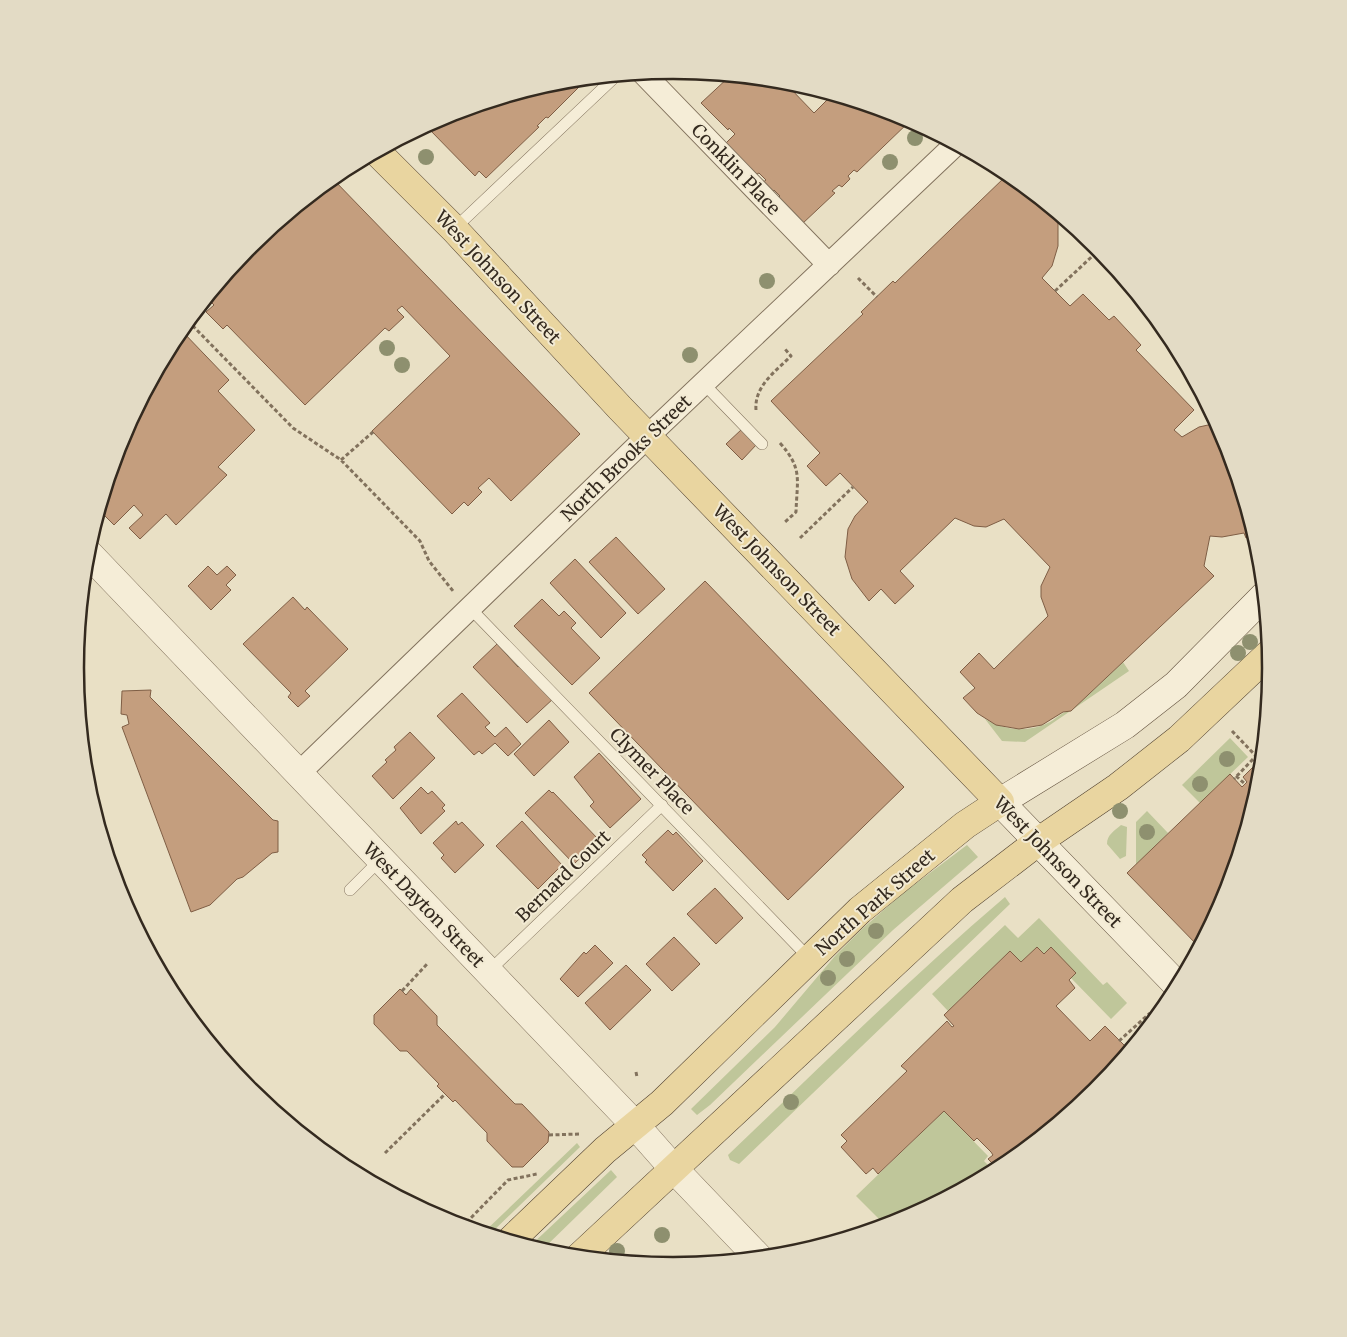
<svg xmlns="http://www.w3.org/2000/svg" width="1347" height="1337" font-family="Merriweather,serif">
<rect width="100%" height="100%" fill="#e9e0c5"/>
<path fill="#bfc69a" d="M1123 662 1129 671 1025 742 1002 741 985 719C1006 731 1028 733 1050 722 1057 718 1061 712 1071 711Z
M1230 738 1248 757 1200 803 1182 785Z
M1147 811 1168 833 1136 865V822Z
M1121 825 1127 827 1126 856 1120 859 1107 844C1107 835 1114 831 1121 825Z
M967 845 978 857 893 930 710 1105 697 1115 691 1109 775 1027 835 956 862 929 902 894Z
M1005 897 1010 904 739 1164 730 1160 728 1155C819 1068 909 979 1005 897Z
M1039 918 1103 985 1107 982 1127 1003 1111 1019 1071 978 1076 973 1044 954 1037 947 1021 962 1010 951 948 1011 932 994 1005 925 1018 938Z
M944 1111 988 1156 984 1161 995 1172 902 1222 886 1226 856 1196Z
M577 1143 580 1147 489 1235 483 1233Z
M611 1170 617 1177 541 1251 529 1247Z"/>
<path fill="#c49e7e" stroke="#7f5e45" d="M730 76 778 80 786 88 788 86 814 113 833 94 911 120 857 172 854 170 848 176 850 179 842 187 839 185 832 191 835 193 802 224 777 199 780 196 774 190 772 193 762 183 766 180 759 173 757 174 726 143 735 134 729 128 728 130 701 103Z
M588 78 548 118 546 117 537 126 539 127 486 178 479 171 475 176 429 129 433 125 431 123 445 115 557 81Z
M1005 177 1024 196 1030 190 1054 210 1058 222V246L1052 266 1042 278 1070 306 1083 294 1109 320 1114 316 1141 345 1136 350 1194 410 1174 430 1182 437 1199 427 1217 423 1227 440 1255 534 1246 538 1244 533 1222 537 1210 536 1204 566 1214 576 1071 711 1063 712 1042 725 1019 729 996 725 977 713 963 698 975 688 960 672 979 653 994 669 1048 616 1041 597V586L1050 567 1004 519 986 527 974 526 955 518 900 571 914 586 895 604 881 589 869 601 852 579 845 557 848 529 855 516 868 502 840 473 826 486 807 466 820 453 771 401 863 314 861 312 893 281 895 283Z
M332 178 580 434 511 501 489 478 478 488 482 492 468 506 464 502 452 514 372 431 450 356 402 306 397 310 404 317 389 331 385 328 305 405 227 325 223 329 206 312 214 305 207 298 251 245Z
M181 330 229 380 218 391 255 430 218 467 227 475 176 525 166 514 140 539 129 528 143 515 134 505 114 525 99 510 121 439Z
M742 429 757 444 742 460 726 444Z
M616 537 665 589 638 614 589 562Z
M575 559 626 613 601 638 550 583Z
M208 566 217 575 227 566 236 575 226 585 231 590 211 610 188 586Z
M705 581 904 787 788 900 589 693Z
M293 597 305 610 307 607 348 649 305 691 310 696 298 707 288 697 291 693 243 644Z
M542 599 559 616 564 611 576 623 571 628 600 658 572 685 514 626Z
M497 644 518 667 522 664 554 698 527 723 473 667Z
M151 690 150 697 273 820 278 821V852L272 853 243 877 237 879 210 905 191 912 122 727 129 724 127 715 121 714 122 691Z
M462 693 490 723 485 727 495 737 506 727 521 744 508 756 495 743 482 754 479 751 474 755 437 716Z
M549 720 569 742 534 776 514 754Z
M410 732 435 758 393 799 372 776 387 762 385 760 396 750 394 747Z
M599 753 641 799 610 828 590 806 594 802 574 777Z
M1263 757 1260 786 1226 898 1200 948 1127 873 1230 774 1242 787 1247 782 1243 777Z
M421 787 428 794 432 791 445 805 442 808 445 811 421 834 400 808Z
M549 790 552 793 553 792 599 840 574 864 525 813Z
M456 821 458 825 462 822 484 845 455 873 441 858 444 855 433 843Z
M522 821 562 865 538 889 496 846Z
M668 830 673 835 676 832 703 861 673 891 645 862 647 860 642 855Z
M715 888 743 918 716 944 687 914Z
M674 937 700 964 672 991 646 964Z
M595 945 613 963 578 997 560 979 584 952 586 954Z
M1037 947 1044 954 1051 947 1076 973 1069 980 1075 988 1056 1006 1090 1041 1105 1026 1130 1051 1096 1092 999 1170 988 1159 993 1155 991 1152 977 1138 974 1141 944 1111 878 1174 873 1168 866 1174 841 1147 847 1141 841 1135 907 1071 901 1066 947 1021 952 1027 954 1026 944 1015 1010 951 1021 962Z
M626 965 651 990 610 1030 585 1003Z
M400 989 406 995 411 989 437 1016V1025L515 1104H522L549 1132 548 1142 523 1167H512L487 1141V1133L455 1100 453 1102 437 1086 439 1084 407 1051H400L374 1024V1015Z"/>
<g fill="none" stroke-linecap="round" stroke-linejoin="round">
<defs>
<path id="service" d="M454 229 616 76
M704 384 762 444
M469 607 810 959
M350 890 380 860
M488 972 662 805"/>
<path id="minor" d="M643 73 829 265
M298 774 648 436 956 144"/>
<path id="tertiary" d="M87 552 636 1126 673 1168 760 1259"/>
<path id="secondary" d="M1179 987 1000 802 1125 725 1176 685 1265 595"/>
<path id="primary" d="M377 152 454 229 620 408 1000 802 965 825 860 910 662 1103 605 1150 510 1241
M578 1258 962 900 1039 841 1118 787 1179 739 1270 653"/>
</defs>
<use href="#service" stroke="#82725d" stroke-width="12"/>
<use href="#minor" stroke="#82725d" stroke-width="24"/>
<use href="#tertiary" stroke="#82725d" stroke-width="29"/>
<use href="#secondary" stroke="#645340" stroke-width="29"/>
<use href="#primary" stroke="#514130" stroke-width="29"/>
<path stroke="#82725d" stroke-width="3" stroke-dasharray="4 2.5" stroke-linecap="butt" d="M858 278 877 297
M1055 291 1100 249
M188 321 293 428 341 460 420 541 429 561 453 591
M756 410C754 386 776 371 791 356L785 349
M780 443C803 469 797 479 796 512L785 522
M341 460 373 432
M1250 537 1262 563
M800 538 853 487
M1232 731 1256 756 1234 779
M1236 776 1245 784
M402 991 427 964
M1119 1041 1150 1013
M636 1072 637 1077
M549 1135 579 1134
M385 1153 445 1094
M462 1227 508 1180 537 1174"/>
<use href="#service" stroke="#f5edd7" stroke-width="11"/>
<use href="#minor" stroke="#f5edd7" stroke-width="22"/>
<use href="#tertiary" stroke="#f5edd7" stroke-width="28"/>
<use href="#secondary" stroke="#f5edd7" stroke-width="28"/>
<use href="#primary" stroke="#e9d5a0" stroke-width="28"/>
</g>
<g fill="#8e906f">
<circle cx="915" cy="138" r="8"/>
<circle cx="426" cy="157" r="8"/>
<circle cx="890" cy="162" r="8"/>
<circle cx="767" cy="281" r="8"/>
<circle cx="387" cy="348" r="8"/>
<circle cx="690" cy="355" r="8"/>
<circle cx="402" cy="365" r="8"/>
<circle cx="1250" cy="642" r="8"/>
<circle cx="1238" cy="653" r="8"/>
<circle cx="1227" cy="759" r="8"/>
<circle cx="1200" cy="784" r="8"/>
<circle cx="1120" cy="811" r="8"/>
<circle cx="1147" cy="832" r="8"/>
<circle cx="876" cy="931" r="8"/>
<circle cx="847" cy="959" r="8"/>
<circle cx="828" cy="978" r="8"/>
<circle cx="791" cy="1102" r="8"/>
<circle cx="662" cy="1235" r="8"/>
<circle cx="617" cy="1251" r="8"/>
</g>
<g text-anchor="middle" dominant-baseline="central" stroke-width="4" stroke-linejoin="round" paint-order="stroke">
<g font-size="18" fill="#342a1f" stroke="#f2ead3">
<text transform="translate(736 169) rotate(46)">Conklin Place</text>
<text transform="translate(498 277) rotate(47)">West Johnson Street</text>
<text transform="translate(626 458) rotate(-44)">North Brooks Street</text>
<text transform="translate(777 570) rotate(46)">West Johnson Street</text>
<text transform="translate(652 771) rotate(46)">Clymer Place</text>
<text transform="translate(1058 862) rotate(46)">West Johnson Street</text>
<text transform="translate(563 876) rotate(-44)">Bernard Court</text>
<text transform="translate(875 902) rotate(-41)">North Park Street</text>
<text transform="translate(424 905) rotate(46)">West Dayton Street</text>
</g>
</g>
<path d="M0 0H1347V1337H0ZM84 668a589 589 0 1 1 1178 0a589 589 0 1 1-1178 0Z" fill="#e3dbc5" fill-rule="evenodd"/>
<path fill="none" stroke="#342a1f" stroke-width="2.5" d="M84 668a589 589 0 1 1 1178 0a589 589 0 1 1-1178 0Z"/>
</svg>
